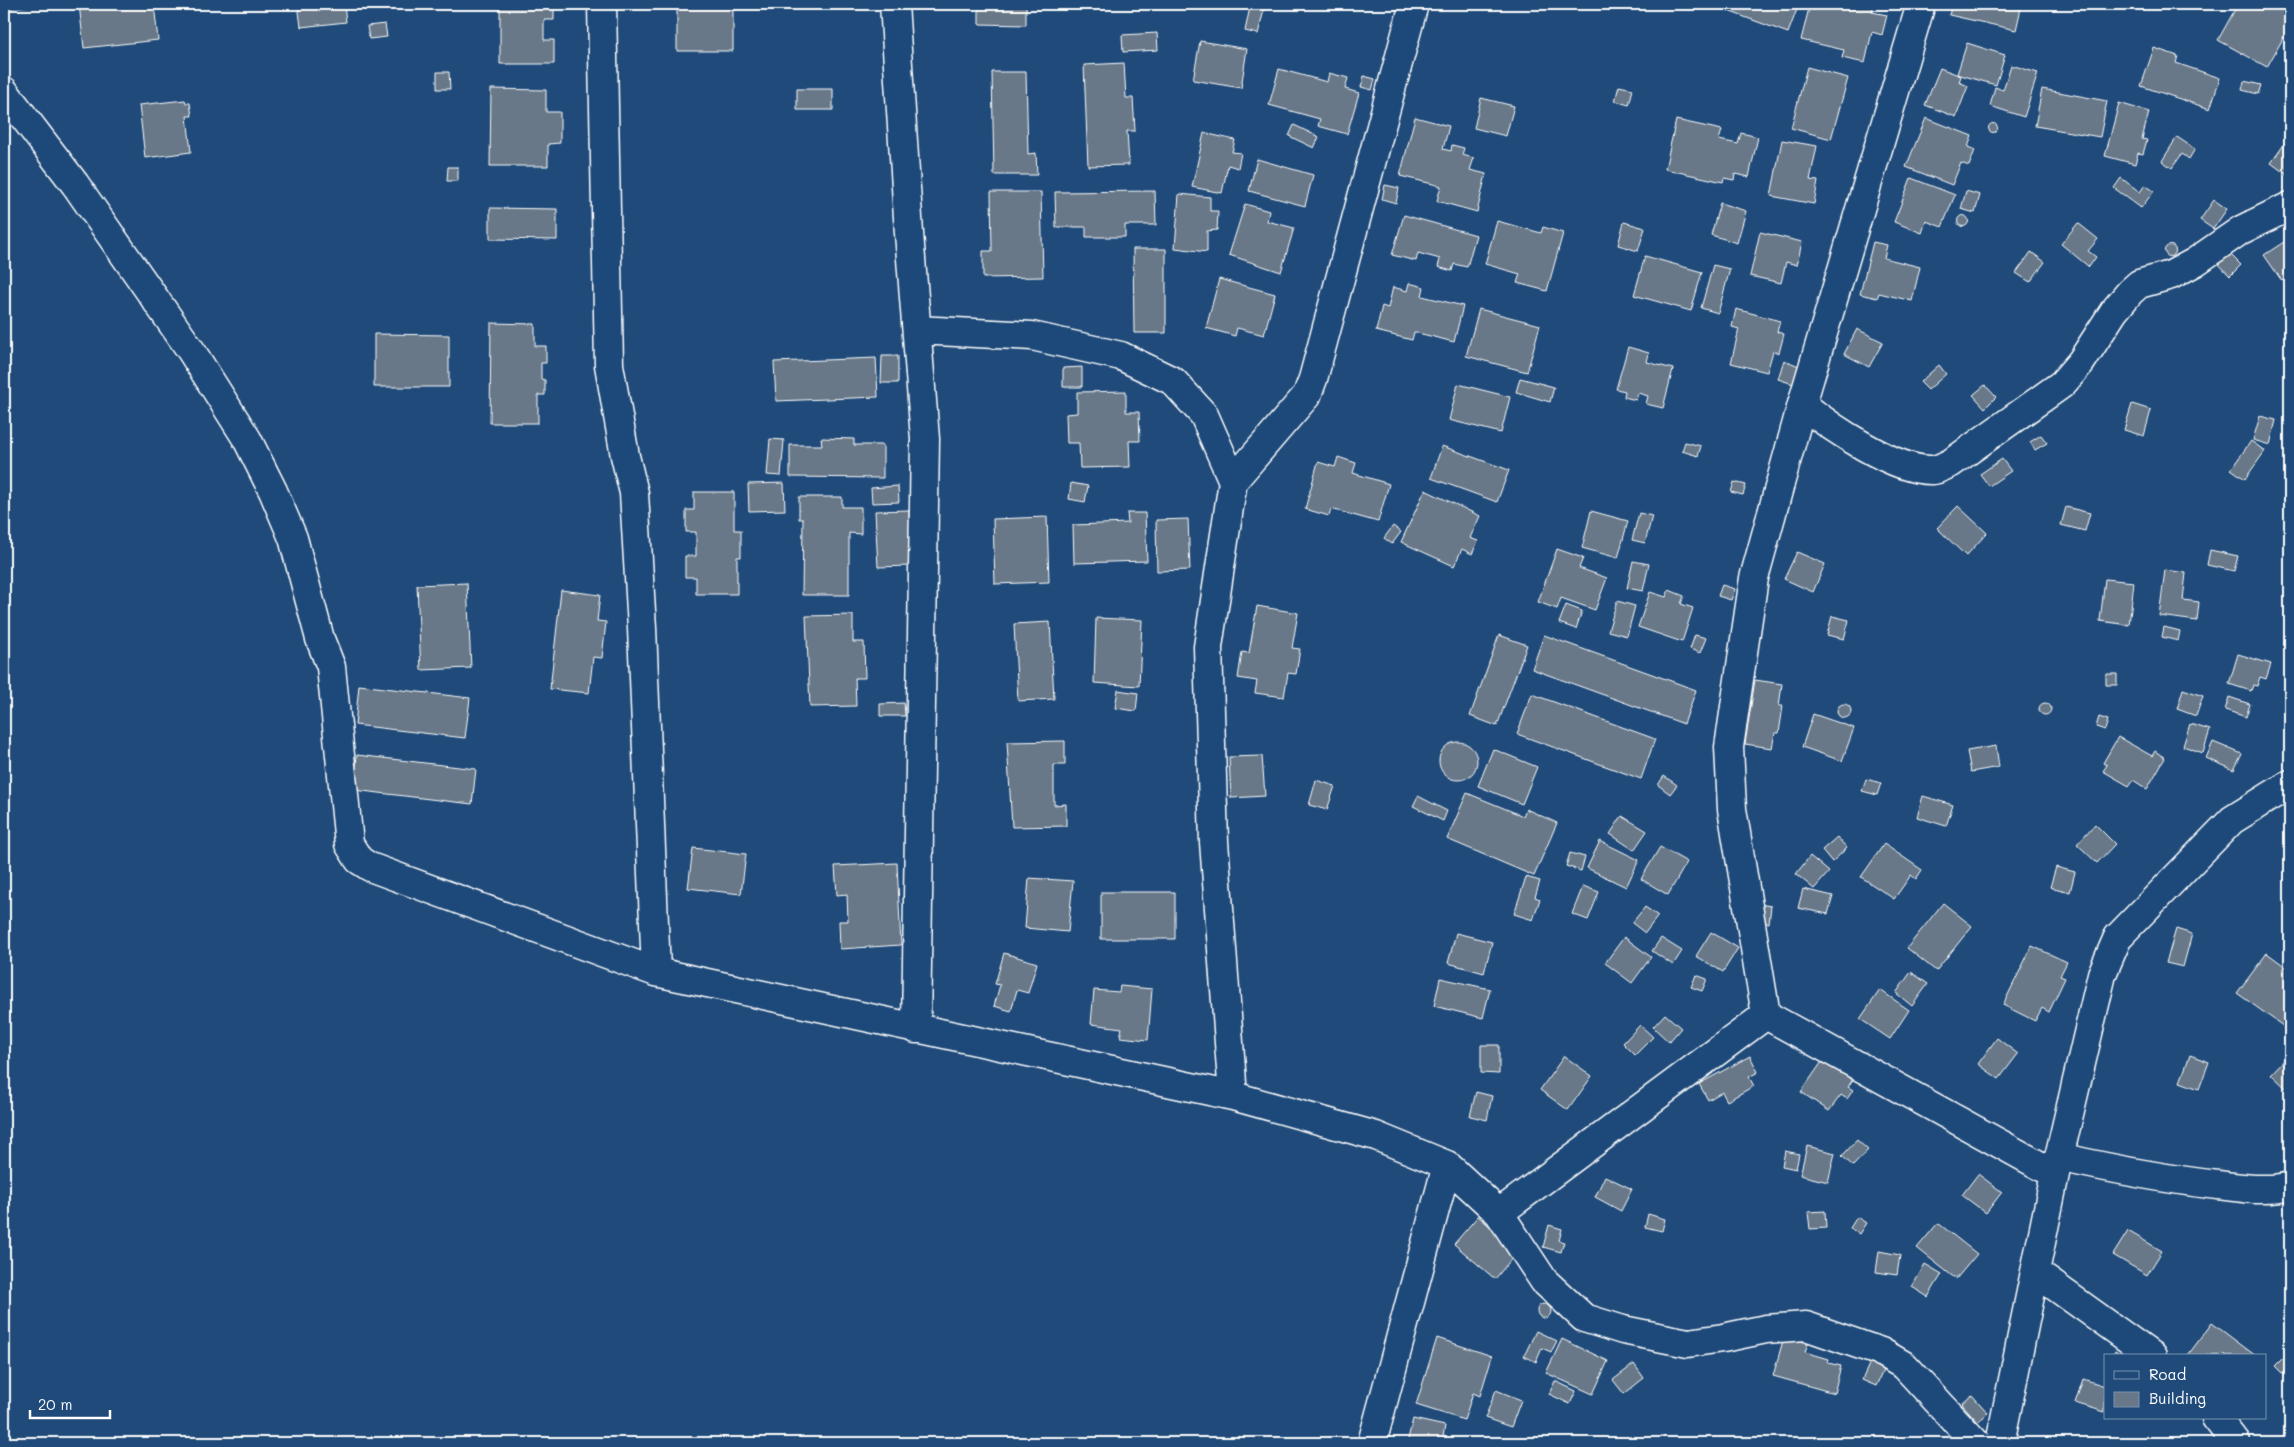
<svg xmlns="http://www.w3.org/2000/svg" width="2294" height="1447" font-family="Mali,sans-serif">
<rect width="100%" height="100%" fill="#1f4a7a"/>
<filter id="ink" filterUnits="userSpaceOnUse"><feTurbulence type="fractalNoise" baseFrequency=".02" numOctaves="2"/><feDisplacementMap in="SourceGraphic" scale="10" xChannelSelector="R" yChannelSelector="G"/><feConvolveMatrix kernelMatrix="1 2 1 2 8 2 1 2 1" color-interpolation-filters="sRGB"/></filter>
<g filter="url(#ink)">
<path fill="#687888" stroke="#fff" d="M4 4H40L4 9Z
M79 4H154L158 40 84 48Z
M298 4H344L346 22 301 27Z
M500 4H554V20H544V40H554V64H500Z
M677 4H733V51H677Z
M979 4H1026V25L979 24Z
M1709 4H1799L1788 33Z
M1810 4H1874L1872 12 1887 15 1882 35 1872 32 1865 63 1842 58 1844 50 1801 40Z
M1952 4H2022L2016 30 1949 15Z
M2238 4H2290V26L2267 67 2218 40Z
M1250 7 1264 10 1258 34 1245 31Z
M385 24 387 37 369 39 367 26Z
M1157 33 1158 50 1123 52 1122 35Z
M1200 41 1247 49 1241 88 1193 80Z
M1967 43 2005 55 1996 85 1957 74Z
M2154 48 2178 56 2176 63 2220 78 2210 109 2141 86Z
M1124 63 1126 98H1133L1135 131H1127L1129 165 1088 166 1084 65Z
M2011 65 2038 73 2024 117 1990 106 1995 87 2003 90Z
M1807 67 1848 78 1831 139 1791 128Z
M1940 68 1961 76 1959 82 1968 86 1956 117 1925 105Z
M1279 69 1327 82 1329 73 1348 78 1345 89 1359 93 1347 134 1318 126 1320 119 1269 105Z
M437 72H449L450 89H437Z
M992 72H1026L1028 154 1036 153 1037 175H994Z
M1364 76 1375 79 1372 90 1361 87Z
M2244 81 2261 85 2258 94 2242 90Z
M1619 86 1633 89 1629 105 1615 101Z
M491 89 546 90V112H560V143L548 144V166H490Z
M797 89H833V110H797Z
M2042 89 2107 101 2100 137 2035 126Z
M1481 98 1514 106 1506 136 1474 128Z
M185 100 186 103H190L192 116H187L191 152 145 158 139 105Z
M2119 103 2149 112 2142 139 2147 140 2143 154 2138 153 2135 164 2105 156Z
M1415 117 1449 126 1443 149 1451 151 1452 145 1464 148 1462 155 1474 158 1470 170 1486 174 1477 212 1437 201 1441 186 1400 176Z
M1926 118 1972 136 1968 147 1975 150 1969 166 1961 163 1952 185 1906 167Z
M1676 120 1722 130 1719 140 1738 144 1741 133 1758 137 1749 177 1735 174 1734 180 1724 178 1723 182 1665 169Z
M1988.5 128a4.5 4.5 0 1 1 9 0a4.5 4.5 0 1 1-9 0Z
M1294 125 1319 137 1314 148 1289 136Z
M1204 133 1235 140 1232 152 1241 153 1238 168 1228 165 1222 193 1192 187Z
M2290 136V177L2271 163Z
M2177 137 2195 149 2189 159 2182 154 2172 168 2162 161Z
M1782 140 1817 146 1810 180 1818 181 1814 204 1771 196Z
M1257 159 1313 175 1305 206 1249 191Z
M448 167H458V181H447Z
M1911 178 1955 195 1942 227 1926 221 1922 233 1894 222Z
M2121 178 2140 192 2145 185 2154 191 2141 208 2114 188Z
M1385 185 1399 188 1396 203 1382 199Z
M1155 191 1156 225H1125V237H1086V227H1056L1055 192Z
M1966 191 1980 195 1975 213 1961 209Z
M991 192H1041L1043 277 983 278V251H992Z
M1179 194 1210 197V211H1218L1217 230 1207 231V252L1175 248Z
M2214 200 2227 209 2213 229 2200 220Z
M1720 203 1746 211 1737 243 1711 235Z
M1245 204 1269 211 1267 221 1294 228 1281 272 1229 255Z
M490 208 557 209V240L490 239Z
M1404 215 1476 235 1467 267 1454 264 1452 271 1438 267 1440 259 1418 253 1416 261 1392 255Z
M1957.5 221a5.5 5.5 0 1 1 11 0a5.5 5.5 0 1 1-11 0Z
M1497 221 1541 233 1543 227 1563 233 1547 291 1517 283 1520 274 1485 264Z
M1624 222 1645 228 1638 251 1618 245Z
M2078 223 2098 239 2088 251 2096 257 2089 267 2061 244Z
M1760 232 1802 242 1797 265 1786 262 1781 283 1750 276Z
M2290 238V275L2282 281 2264 255Z
M1873 242 1887 245 1884 258 1920 267 1912 301 1879 293 1877 298 1860 294Z
M2164.5 251a5.5 5.5 0 1 1 11 0a5.5 5.5 0 1 1-11 0Z
M1133 249H1166V333H1134Z
M2227 251 2241 265 2230 276 2216 261Z
M2031 252 2045 262 2030 282 2016 273Z
M1645 256 1702 272 1691 311 1634 295Z
M1713 265 1730 269 1718 313 1701 308Z
M1219 279 1275 294 1264 335 1237 328 1235 336 1206 328Z
M1409 283 1424 287 1422 296 1463 306 1454 342 1414 332 1412 340 1376 331 1382 306 1388 308 1393 287 1407 291Z
M1479 309 1540 325 1527 372 1466 356Z
M1736 309 1780 321 1777 332 1784 334 1779 353 1773 351 1767 372 1731 363 1739 329 1732 327Z
M491 323 535 324V346H546V363H541V379L545 380V395H538V423H490Z
M1857 329 1883 342 1869 367 1844 354Z
M374 334 449 335V387H374Z
M1628 347 1649 353 1647 362 1673 369 1663 408 1646 404 1648 396 1638 393 1636 400 1624 397 1625 391 1616 389Z
M882 356H898V383H881Z
M876 358 878 397 776 401 774 362Z
M1784 360 1799 366 1793 384 1778 379Z
M1939 365 1946 374 1928 390 1920 382Z
M1082 367V387H1063V368Z
M1520 378 1554 387 1550 402 1516 392Z
M1458 384 1510 397 1501 433 1449 420Z
M1985 385 1996 397 1985 408 1973 395Z
M1126 391V412H1139L1140 441H1129L1130 467 1080 468 1079 443H1067L1066 414 1077 413V392Z
M2132 404 2151 410 2144 436 2124 430Z
M2260 416 2276 420 2270 445 2253 440Z
M2041 435 2047 443 2035 450 2030 442Z
M821 438 854 439V445H883V478L790 477V445H822Z
M770 439 784 440 781 476 767 475Z
M2251 441 2265 451 2245 479 2231 469Z
M1685 442 1701 446 1698 456 1682 451Z
M1442 446 1509 470 1497 502 1431 478Z
M1338 457 1356 463 1353 473 1389 484 1378 522 1331 509 1329 516 1305 509 1318 462 1335 467Z
M2002 459 2011 471 1989 486 1980 474Z
M1734 482 1746 485 1743 495 1731 492Z
M784 483 785 510 749 511 748 484Z
M1071 483 1088 486 1085 502 1069 499Z
M898 486 899 502 872 503 871 488Z
M1425 490 1480 516 1470 538 1478 541 1472 554 1462 549 1454 566 1401 542Z
M694 492H734V530H741V557H737V594H696V577H685V556H696V532H686V510H694Z
M799 497H842V507H861V534L849 533V595H802L803 519H799Z
M1958 506 1987 533 1966 556 1937 528Z
M2066 507 2090 513 2085 531 2061 525Z
M909 510 911 566 878 567 875 511Z
M1591 511 1628 521 1618 558 1582 548Z
M1127 513H1145L1147 561 1074 563 1073 525 1128 523Z
M1639 513 1652 516 1645 543 1632 540Z
M1047 517 1049 582 995 584 993 519Z
M1188 519 1190 570 1157 571 1156 520Z
M1393 526 1401 532 1392 544 1384 538Z
M1557 549 1583 558 1579 568 1607 578 1595 610 1561 598 1557 609 1538 602Z
M2210 550 2238 556 2234 571 2207 565Z
M1797 552 1825 564 1813 592 1784 579Z
M1633 561 1649 564 1643 591 1627 588Z
M2165 570 2186 573 2183 600 2199 602 2197 621 2159 616Z
M2105 579 2134 582 2129 625 2100 621Z
M467 583 471 668 421 670 417 585Z
M1722 585 1735 589 1731 600 1718 596Z
M561 590 600 595 597 621 606 622 602 658 593 657 589 693 550 689Z
M1669 590 1684 596 1681 604 1693 608 1682 642 1638 627 1650 592 1666 597Z
M1617 601 1635 606 1627 636 1608 631Z
M1566 605 1582 611 1576 629 1559 623Z
M1257 606 1298 613 1292 648 1300 649 1296 674 1288 673 1284 697 1255 693 1257 681 1238 678 1242 652 1249 653Z
M853 615V642H864L865 678H855L856 706 810 707 806 616Z
M1832 616 1849 620 1844 639 1827 635Z
M1096 618 1142 620 1139 686 1094 683Z
M1050 622 1054 699 1018 701 1014 624Z
M2164 627 2180 631 2178 641 2162 637Z
M1499 635 1527 645 1497 726 1470 716Z
M1544 635 1696 690 1684 724 1532 669Z
M1695 635 1706 638 1700 653 1690 649Z
M2238 654 2271 664 2266 679 2260 677 2257 686 2253 685 2251 691 2229 684Z
M2106 674H2117V685H2106Z
M1755 680 1782 684 1779 706H1783L1779 733H1775L1772 748 1745 744Z
M359 685 470 698 465 738 355 725Z
M2183 689 2203 696 2196 716 2177 709Z
M1118 690 1138 693 1136 711 1115 708Z
M1532 694 1655 739 1641 779 1517 734Z
M2229 697 2250 704 2246 717 2225 710Z
M2039 709a6 6 0 1 1 12 0a6 6 0 1 1-12 0Z
M904 703 905 716H880V704Z
M1837 711a7 7 0 1 1 14 0a7 7 0 1 1-14 0Z
M1813 714 1854 728 1842 761 1802 747Z
M2099 717 2108 720 2105 730 2096 727Z
M2190 724 2210 730 2203 753 2183 746Z
M2118 737 2152 756 2155 751 2165 758 2147 789 2133 780 2129 786 2103 771 2107 765 2103 763Z
M1065 741V765H1054V805L1066 804V826L1012 827 1007 742Z
M2213 742 2242 754 2234 770 2206 758Z
M1439 761a19 19 0 1 1 38 0a19 19 0 1 1-38 0Z
M1996 746 1999 767 1971 772 1967 751Z
M1493 749 1537 767 1522 804 1478 786Z
M357 755 476 769 472 804 354 790Z
M1262 756 1265 796 1231 798 1229 757Z
M1664 776 1677 785 1670 794 1658 785Z
M1866 779 1881 783 1877 795 1862 791Z
M1316 780 1335 786 1327 810 1309 805Z
M1467 793 1523 816 1526 809 1557 823 1534 876 1447 839Z
M1418 796 1447 811 1443 821 1413 806Z
M1923 796 1953 805 1946 826 1917 817Z
M1622 816 1647 831 1634 850 1610 834Z
M2095 824 2115 844 2097 863 2077 844Z
M1837 837 1847 848 1832 862 1822 850Z
M1600 841 1639 860 1626 887 1587 868Z
M1884 844 1922 870 1916 879 1911 875 1894 899 1861 877Z
M1660 847 1687 862 1668 895 1641 879Z
M693 848 746 854 741 894 688 888Z
M1570 853 1585 857 1581 871 1566 866Z
M1810 856 1829 872 1814 889 1796 874Z
M897 863 901 945 840 949 839 921H848L847 894 837 895 835 866Z
M2056 867 2075 872 2070 892 2050 887Z
M1526 877 1540 881 1535 897 1540 899 1533 920 1514 914Z
M1029 878 1073 881 1068 932 1025 928Z
M1583 886 1599 892 1588 920 1572 914Z
M1803 889 1833 896 1828 914 1798 908Z
M1101 892H1175V939H1101Z
M1943 903 1972 926 1936 971 1907 948Z
M1759 904 1771 906 1769 923 1757 921Z
M1645 907 1658 916 1645 933 1632 923Z
M2176 929 2192 934 2183 967 2166 963Z
M1711 932 1738 948 1723 972 1696 956Z
M1456 933 1492 942 1484 973 1448 963Z
M1624 937 1651 957 1632 983 1605 963Z
M1661 938 1682 951 1673 965 1652 951Z
M2032 946 2067 962 2060 976 2065 978 2049 1012 2042 1008 2035 1021 2003 1005Z
M1004 953 1037 963 1028 993 1017 990 1011 1011 994 1006 1000 985 995 984Z
M2267 953 2290 970V1024L2287 1029 2237 993Z
M1911 972 1928 984 1912 1006 1896 993Z
M1696 975 1707 979 1702 991 1691 987Z
M1440 978 1490 989 1483 1018 1434 1006Z
M1120 986 1152 989 1148 1040 1120 1037 1122 1028 1091 1024 1094 990 1119 992Z
M1880 990 1909 1010 1890 1039 1860 1019Z
M1665 1014 1681 1028 1669 1042 1653 1027Z
M1640 1025 1653 1037 1635 1055 1623 1043Z
M1997 1038 2018 1054 1999 1079 1978 1064Z
M1481 1045H1499V1074L1481 1073Z
M2290 1054V1088L2288 1090 2271 1074Z
M2190 1055 2209 1062 2199 1089 2180 1082Z
M1564 1056 1592 1076 1568 1110 1540 1090Z
M1750 1056 1758 1072 1749 1077 1754 1086 1727 1101 1722 1092 1708 1100 1699 1084Z
M1826 1056 1855 1076 1848 1087 1853 1090 1847 1099 1841 1095 1829 1111 1801 1092Z
M1476 1092 1492 1096 1487 1120 1470 1116Z
M1857 1140 1868 1150 1853 1166 1842 1156Z
M1807 1146 1835 1153 1828 1182 1800 1175Z
M1785 1151 1799 1154 1796 1169 1782 1166Z
M1978 1174 2002 1192 1986 1213 1962 1195Z
M1605 1176 1632 1189 1621 1211 1595 1197Z
M1825 1211 1826 1228 1810 1229 1808 1212Z
M1648 1214 1665 1219 1662 1231 1645 1227Z
M1478 1216 1518 1251 1495 1279 1454 1244Z
M1857 1217 1866 1223 1859 1234 1850 1228Z
M1938 1223 1977 1254 1956 1279 1917 1248Z
M1549 1225 1562 1229 1559 1241 1564 1242 1561 1252 1543 1247Z
M2128 1231 2162 1251 2147 1275 2113 1255Z
M1879 1251 1900 1255 1897 1275 1876 1272Z
M1925 1264 1942 1274 1928 1297 1912 1287Z
M1537 1311a7 7 0 1 1 14 0a7 7 0 1 1-14 0Z
M2212 1323 2256 1356 2188 1355Z
M1536 1331 1557 1341 1551 1352 1542 1348 1536 1362 1524 1356Z
M1784 1337 1808 1343 1805 1352 1829 1359 1828 1363 1841 1366 1834 1393 1773 1376Z
M1437 1338 1492 1356 1480 1396 1473 1393 1464 1420 1416 1405Z
M1562 1339 1608 1361 1593 1394 1546 1373Z
M2115 1351 2124 1356H2112Z
M2290 1351V1379L2289 1380 2275 1366Z
M1872 1358 1886 1364 1876 1386 1862 1380Z
M1634 1364 1644 1378 1624 1394 1613 1380Z
M2083 1379 2105 1386V1412L2075 1403Z
M1555 1381 1576 1391 1570 1404 1549 1394Z
M1496 1390 1521 1400 1511 1427 1485 1418Z
M1972 1395 1988 1413 1978 1422 1962 1404Z
M1413 1419 1445 1426 1442 1443H1407Z"/>
<g fill="none" stroke-linecap="round" stroke-linejoin="round">
<defs>
<path id="minor" d="M602 4 609 365 625 456 634 493 642 628 656 972
M894 4 909 233 925 439 916 1029
M4 91 75 184 192 352 247 439 273 491 293 538 320 639 331 667 349 844 359 860 370 867 656 972 1233 1096 1376 1136 1447 1165 1499 1213 1766 1015 2055 1174
M917 330 1032 336 1121 356 1173 381 1204 415 1233 481
M1802 404C1830 427 1896 472 1933 470 1938 470 1946 465 1951 463L2062 384 2081 362 2114 311 2130 292 2139 284 2171 275 2195 262 2241 230 2290 206
M1766 1015 1732 809 1729 747 1754 578 1802 404 1921 4
M1233 1096 1214 842 1208 647 1233 481 1307 395 1313 379 1414 4
M2059 1157C2112 1169 2164 1179 2218 1185 2240 1188 2268 1192 2290 1186
M1499 1213 1544 1281 1584 1318 1623 1330 1688 1343 1723 1338 1766 1329 1806 1326 1881 1352 1905 1366 1976 1443
M2035 1272 2152 1356
M2216 1418 2236 1443
M1372 1443 1447 1165
M2000 1443 2055 1174 2102 974 2118 937 2232 820 2290 784"/>
</defs>
<use href="#minor" stroke="#fff" stroke-width="31"/>
<use href="#minor" stroke="#1f4a7a" stroke-width="28"/>
</g>
</g>
<rect width="2294" height="1447" fill="none" stroke="#1f4a7a" stroke-width="20"/>
<rect x="10" y="10" width="2274" height="1427" fill="none" stroke="#fff" stroke-width="2" filter="url(#ink)"/>
<rect x="2104" y="1354" width="162" height="65" fill="#1f4a7a" stroke="#7992af"/>
<rect x="2114" y="1371" width="25" height="8" fill="#1f4a7a" stroke="#7992af"/>
<text x="2149" y="1380" font-size="15" fill="#ffffff">Road</text>
<rect x="2114" y="1392" width="25" height="15" fill="#687888" stroke="#7992af"/>
<text x="2149" y="1404" font-size="15" fill="#ffffff">Building</text>
<path d="M30 1410v8h80v-8" fill="none" stroke="#ffffff" stroke-width="2.5"/>
<text x="38" y="1410" font-size="15" fill="#ffffff" stroke="#1f4a7a" stroke-width="4" paint-order="stroke">20 m</text>
</svg>
